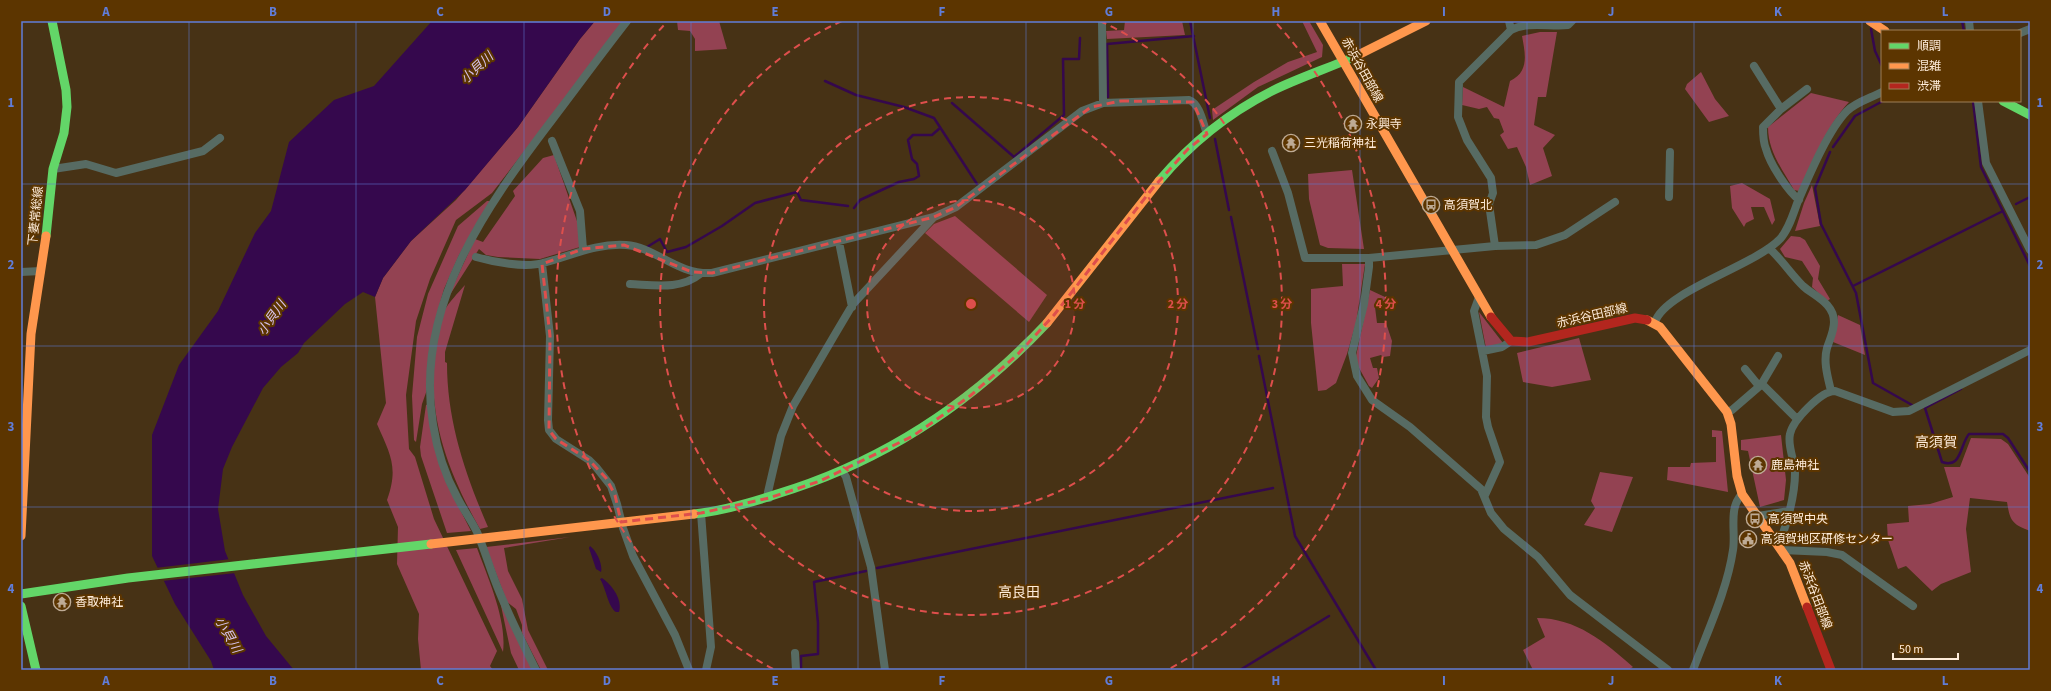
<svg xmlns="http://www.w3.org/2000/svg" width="2051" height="691" font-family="'Source Sans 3','Noto Sans JP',sans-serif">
<rect width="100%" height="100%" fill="#473215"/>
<path fill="#934252" d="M595 21H625L492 193 456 220 430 279 416 321 406 395 409 449 415 457 434 519 497 651 490 666 493 670H421L418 639 419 614 397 564 398 527 387 500C399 467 390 454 377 424L386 403 375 297 383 278 411 241 456 200 518 127 580 39Z
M677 21H719L727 49 695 51V39L690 31 678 30Z
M1125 21H1182L1185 35 1107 39 1106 31 1124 30Z
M1302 21H1309L1323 45 1322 57 1258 87 1213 120 1212 110 1254 82 1288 62 1317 52Z
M1540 32H1557L1546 97H1538L1534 125 1555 135 1543 148 1552 176 1530 185 1526 167 1517 147 1508 149 1500 135 1504 132 1499 119 1494 118 1487 107 1479 109 1462 105 1463 87 1504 107 1510 81C1530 72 1525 53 1522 36Z
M1701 72 1715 99 1729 116 1709 122 1685 89 1687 84Z
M1811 93 1849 102C1826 127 1813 161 1799 191L1794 190C1783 170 1768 152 1768 127Z
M554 155 578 224 580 247 540 259 498 257 486 255 479 249 446 301 475 239 483 242 515 196 513 191 543 158Z
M1352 170 1364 249 1328 248 1320 245 1309 199 1308 174Z
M1742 183 1770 199 1775 220 1772 225 1764 207H1751L1754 219 1746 223 1744 227 1732 208 1730 186Z
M1812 185 1820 226 1795 231 1804 203Z
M487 201H490L459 255 444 289 436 317 428 387 422 404 416 442 414 440 412 396 417 337 428 294 458 226Z
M955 216 1047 295 1029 322 925 233 934 224Z
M1791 236 1800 237 1805 240 1820 266 1818 279 1830 299 1827 301 1812 287 1813 278 1802 261 1785 257 1780 249Z
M1342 264H1365L1356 323 1347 354 1336 383 1326 390 1318 391 1311 323V289L1343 286Z
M465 285 445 352V362L447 363C447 421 465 474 488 527L480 529C446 469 423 407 438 337 439 329 440 318 444 311 449 302 458 293 465 285Z
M1370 290 1385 297 1386 303 1375 307 1377 323H1386L1392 341 1390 356 1383 357 1381 355 1370 358 1373 368H1377L1379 378 1372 388 1369 386 1358 366 1356 356Z
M1479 312 1503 343 1486 348Z
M1838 315 1860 325 1865 355 1833 342Z
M1579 338 1591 380 1552 387 1523 382 1517 353Z
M429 404 454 498 471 531 447 533 421 456 420 447 426 405Z
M1712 430 1722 431 1728 492 1667 480 1668 467H1690L1691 463 1716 462V437H1712Z
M1781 435 1786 480 1784 500 1760 507 1748 451 1741 450V440Z
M1971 438 2001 439 2008 444 2030 478V531C2012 524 2010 521 2007 502L1970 498 1966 529 1971 572 1941 584 1932 591 1906 566 1898 569 1888 540 1887 524 1909 522 1908 506 1930 504 1953 497 1944 467H1960Z
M1600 472 1633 477 1612 532 1584 525 1595 508 1591 501Z
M570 537 504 548 508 571 522 599 528 630 548 670H541L522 633V625L516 609 507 602 486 547Z
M477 548C488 578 507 620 503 652L456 550Z
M500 601 534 670H519L511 653Z
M1537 618C1576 618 1605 642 1633 667L1628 670H1533L1523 650 1545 637Z"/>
<path fill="#35084d" d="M432 21H595L580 39 518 127 465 190 411 241 383 278 375 297 363 292 345 304 304 343 298 353 281 367 263 388 232 447 223 469 218 509 225 551 243 595 266 636 294 670H214L211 661 175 604 152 556V435L179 365 218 311 255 233 271 211 289 142 334 100 374 86Z
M590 546C597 551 603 565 601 572L596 569 589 548Z
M602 578C611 584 623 599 619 612H616C608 607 606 588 600 579Z"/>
<path fill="#473215" d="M231 559 236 573 162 581 155 568Z"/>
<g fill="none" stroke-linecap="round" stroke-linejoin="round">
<path stroke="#35084d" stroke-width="2.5" d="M1190 21 1210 118
M1962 21 1964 31
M1871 29 1875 51 1882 66
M825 81 856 95 904 107 934 118 977 184
M1108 97 1107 44 1194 36
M1973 101 1981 167 2030 266
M952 103 1014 157 1064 115 1063 59H1079L1080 38
M1215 139 1229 210
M1833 147 1855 116 1883 101
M1830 152 1815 188 1821 224 1856 293 1873 383 1912 405
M2016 204 2030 197
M854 208 860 200 899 182 914 179 919 176 917 164 912 159 908 140 913 135H932L940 128
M1231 217 1258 349
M647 247 660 239 667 252 686 247 722 226 755 203 797 192 801 200 848 206
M1853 286 2003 211
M1259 356 1295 536 1376 670
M1961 389 1925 408 1942 462C1962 469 1960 444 1969 434H2003L2008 438 2030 472
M877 568 1273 488
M801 670V656L818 654V623L814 582 866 571
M1240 670 1329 616"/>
<path stroke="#576b63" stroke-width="8" d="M1102 21 1103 103
M1509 21 1511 30
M1969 21 1970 31
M2020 33 2030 29
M1754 66 1781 109
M1978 101 1986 163 2030 250
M552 141 580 211 583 249
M1272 151 1288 193 1305 258H1369L1495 246 1536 245 1565 235 1615 202
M53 169 86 164 116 173 203 151 220 138
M1669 197 1670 152
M1799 200C1787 190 1770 164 1766 149 1763 142 1763 134 1763 127L1781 109 1807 89
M839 242 852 307
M1495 246 1489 204 1493 193 1491 178 1467 140 1458 117 1459 82 1511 30C1528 21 1550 27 1568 25L1572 21
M1770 249C1782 260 1791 274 1803 286 1814 296 1834 303 1834 322 1834 331 1830 339 1827 348 1823 362 1828 378 1831 391
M476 257C493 262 525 268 543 263 571 256 595 243 626 245 656 247 676 275 712 273L934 217 956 207 1082 111 1103 103 1189 100C1200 104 1203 123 1207 134
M1369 258V267L1364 304 1352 353 1357 376 1372 400 1410 427 1481 489 1491 513 1504 529 1538 557 1570 595 1668 670
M542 264 550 336 548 420 549 430 556 439 589 460 596 467 611 486 617 504 623 528 633 556 675 635 689 670
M21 272 41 271
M630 284C654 285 681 290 700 274
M1479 297 1474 311 1487 376 1486 417 1488 427 1500 462 1485 495
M1655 322C1665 291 1754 266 1780 239 1789 229 1793 214 1798 201 1809 176 1828 130 1847 111 1856 102 1871 98 1882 92
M1483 351 1502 347 1511 341
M1745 369 1759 386
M1762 384 1797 419
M1727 412 1732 410 1761 385 1778 356
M843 472 846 477 871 567 885 670
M769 498 768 492 781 436 793 406 834 336 853 304 933 218
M701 513 711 647 706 670
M1758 516 1789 511
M1779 545C1787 523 1795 497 1795 473 1795 461 1787 446 1790 434 1793 420 1821 391 1835 391L1893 412 1909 411 2030 350
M1782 550 1827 552 1842 555 1913 606
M795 653 796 670
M536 670C523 644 510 618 499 591 491 572 485 551 477 532 471 520 463 509 457 497 445 475 437 450 433 424 414 307 485 208 552 120 577 87 602 53 627 21
M1693 670C1707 632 1727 591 1733 550 1736 532 1728 508 1742 494"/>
<path stroke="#63d668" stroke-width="9" d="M2003 101 2030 115
M1159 181C1191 143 1230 112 1274 90 1301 77 1329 68 1356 56
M46 236 53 169 64 133 67 107 66 90 52 21
M694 514C722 511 750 503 777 494 883 462 971 404 1047 323
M21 594 128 578 431 544
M21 606 36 670"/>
<path stroke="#ff974d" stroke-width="9" d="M1320 21 1491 317
M1870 21 1885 31
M1356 56 1426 21
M1647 320 1660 327 1727 412 1731 424 1737 476 1742 494 1790 563 1807 607
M1047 323 1159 181
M21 536 31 334 46 236
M431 544 694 514"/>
<path stroke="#b3261e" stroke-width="9" d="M1491 317 1511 341 1528 342 1635 318 1647 320
M1807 607 1831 670"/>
</g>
<path fill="none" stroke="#de4f4c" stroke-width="3" stroke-dasharray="8 5" stroke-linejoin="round" d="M1121 101 1193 102 1207 134 1188 149 1152 189 1054 315 1018 354 970 396 913 436 820 481 769 498 701 513 621 522 615 495 606 478 589 460 556 439 549 430 550 336 542 264 583 249 624 245 692 272 712 273 934 217 956 207 1091 107Z"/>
<path fill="none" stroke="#607dd9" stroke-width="1" stroke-opacity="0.55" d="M189 21V670M356 21V670M524 21V670M691 21V670M858 21V670M1026 21V670M1193 21V670M1360 21V670M1527 21V670M1694 21V670M1862 21V670M21 184H2030M21 346H2030M21 507H2030"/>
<circle cx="971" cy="304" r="104" fill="#de4f4c" fill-opacity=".12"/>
<g fill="none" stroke="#de4f4c" stroke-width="2" stroke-dasharray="7 5">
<circle cx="971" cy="304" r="104"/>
<circle cx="971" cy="304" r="207"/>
<path d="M1100 21A311 311 0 1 1 842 21"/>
<path d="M773 669A415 415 0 0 1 665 24M1277 24A415 415 0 0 1 1169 669"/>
</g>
<defs>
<symbol id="temple-ring" viewBox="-11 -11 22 22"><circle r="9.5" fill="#5c3500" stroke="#beab95" stroke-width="1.5"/><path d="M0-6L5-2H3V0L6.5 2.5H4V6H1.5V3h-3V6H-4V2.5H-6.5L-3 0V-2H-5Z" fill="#beab95"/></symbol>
<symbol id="bus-ring" viewBox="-11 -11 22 22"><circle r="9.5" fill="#5c3500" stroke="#beab95" stroke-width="1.5"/><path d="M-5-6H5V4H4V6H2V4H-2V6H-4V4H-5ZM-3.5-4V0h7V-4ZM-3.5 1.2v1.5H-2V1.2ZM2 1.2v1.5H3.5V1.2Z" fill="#beab95"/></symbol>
<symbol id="civic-ring" viewBox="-11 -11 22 22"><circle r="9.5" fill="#5c3500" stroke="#beab95" stroke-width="1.5"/><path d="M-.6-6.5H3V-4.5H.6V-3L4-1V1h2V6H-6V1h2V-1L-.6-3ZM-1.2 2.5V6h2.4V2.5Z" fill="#beab95"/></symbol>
</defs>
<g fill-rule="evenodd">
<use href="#temple-ring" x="1343" y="114" width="20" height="20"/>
<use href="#temple-ring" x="1281" y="133" width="20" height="20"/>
<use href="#bus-ring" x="1421" y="195" width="20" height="20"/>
<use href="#temple-ring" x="1748" y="455" width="20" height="20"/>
<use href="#bus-ring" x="1745" y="509" width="20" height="20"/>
<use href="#civic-ring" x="1738" y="529" width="20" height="20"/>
<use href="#temple-ring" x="52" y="592" width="20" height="20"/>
</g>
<g text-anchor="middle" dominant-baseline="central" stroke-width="4" stroke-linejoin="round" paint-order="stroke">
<g font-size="12" fill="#feecda" stroke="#5c3500">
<text transform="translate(1362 70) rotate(61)">赤浜谷田部線</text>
<text transform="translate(36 216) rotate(-84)">下妻常総線</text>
<text transform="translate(1592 316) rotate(-13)">赤浜谷田部線</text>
<text transform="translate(1815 595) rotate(69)">赤浜谷田部線</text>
</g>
<g font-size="12" fill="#feecda" stroke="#5c3500" text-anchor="start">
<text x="1366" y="124">永興寺</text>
<text x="1304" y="143">三光稲荷神社</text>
<text x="1444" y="205">高須賀北</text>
<text x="1771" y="465">鹿島神社</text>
<text x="1768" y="519">高須賀中央</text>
<text x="1761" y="539">高須賀地区研修センター</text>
<text x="75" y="602">香取神社</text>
</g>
<g font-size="13" font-style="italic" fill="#d8c4ef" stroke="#5c3500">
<text transform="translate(477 68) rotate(-43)">小貝川</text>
<text transform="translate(272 318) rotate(-55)">小貝川</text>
<text transform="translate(228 635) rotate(60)">小貝川</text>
</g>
<g font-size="14" fill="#feecda" stroke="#5c3500">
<text x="1936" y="443">高須賀</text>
<text x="1019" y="593">高良田</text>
</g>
</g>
<circle cx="971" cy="304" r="6" fill="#de4f4c" stroke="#5c3500" stroke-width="2"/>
<g font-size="12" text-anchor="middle" font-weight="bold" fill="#de4f4c" stroke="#5c3500" stroke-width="4" stroke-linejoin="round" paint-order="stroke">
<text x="1075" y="308">1 分</text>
<text x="1178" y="308">2 分</text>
<text x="1282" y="308">3 分</text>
<text x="1386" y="308">4 分</text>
</g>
<rect width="2051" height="691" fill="none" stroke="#5c3500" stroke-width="44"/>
<rect x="1881" y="30" width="140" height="72" fill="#5c3500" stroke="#9d7e57"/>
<rect x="1889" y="43" width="20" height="6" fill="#63d668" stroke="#9d7e57"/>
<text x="1917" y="50" font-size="12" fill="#feecda">順調</text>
<rect x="1889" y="63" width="20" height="6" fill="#ff974d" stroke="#9d7e57"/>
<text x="1917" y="70" font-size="12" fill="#feecda">混雑</text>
<rect x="1889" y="83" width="20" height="6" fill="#b3261e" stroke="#9d7e57"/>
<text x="1917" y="90" font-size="12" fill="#feecda">渋滞</text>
<path d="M1893 653v6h65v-6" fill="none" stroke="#feecda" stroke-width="2"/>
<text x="1899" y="653" font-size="12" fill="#feecda" stroke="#5c3500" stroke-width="3" paint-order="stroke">50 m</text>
<rect x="22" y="22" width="2007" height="647" fill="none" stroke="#607dd9" stroke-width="1.5"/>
<g font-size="13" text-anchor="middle" font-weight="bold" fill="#607dd9">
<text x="106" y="16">A</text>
<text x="273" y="16">B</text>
<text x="440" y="16">C</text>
<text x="607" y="16">D</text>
<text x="775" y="16">E</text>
<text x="942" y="16">F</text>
<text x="1109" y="16">G</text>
<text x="1276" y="16">H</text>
<text x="1444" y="16">I</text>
<text x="1611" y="16">J</text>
<text x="1778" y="16">K</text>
<text x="1945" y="16">L</text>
<text x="11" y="107">1</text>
<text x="2040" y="107">1</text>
<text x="11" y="269">2</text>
<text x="2040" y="269">2</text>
<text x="11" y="431">3</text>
<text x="2040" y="431">3</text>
<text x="11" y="593">4</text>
<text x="2040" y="593">4</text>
<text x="106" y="685">A</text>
<text x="273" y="685">B</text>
<text x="440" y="685">C</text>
<text x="607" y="685">D</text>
<text x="775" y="685">E</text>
<text x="942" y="685">F</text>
<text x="1109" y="685">G</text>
<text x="1276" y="685">H</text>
<text x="1444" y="685">I</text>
<text x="1611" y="685">J</text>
<text x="1778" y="685">K</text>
<text x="1945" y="685">L</text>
</g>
</svg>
